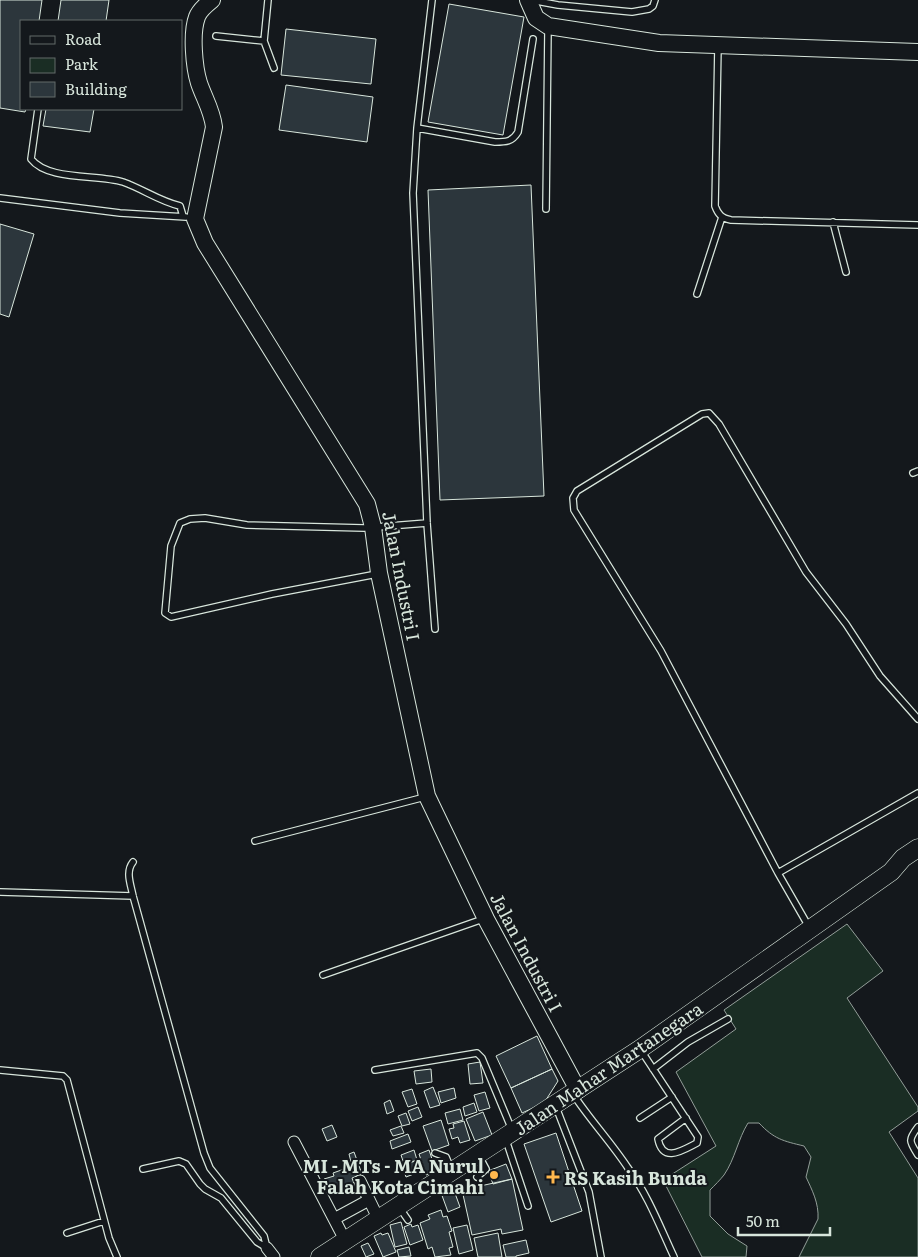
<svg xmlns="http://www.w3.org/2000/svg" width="918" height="1257" font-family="Literata,serif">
<rect width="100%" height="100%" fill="#14181c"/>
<path fill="#1a2d24" stroke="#939e99" d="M847 924 883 971 847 998 918 1107V1111L889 1132 918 1178V1257H799L818 1219C819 1203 812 1190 806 1177L811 1157 804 1146C783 1141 774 1139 759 1123H748C738 1139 735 1159 724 1175 720 1180 715 1185 710 1190V1216L728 1234 747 1246 746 1257H702L663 1180 716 1146 676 1072 736 1029 724 1010Z"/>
<path fill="#2c363c" stroke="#d8e6dc" d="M0 0H42L39 21H21V109H26L25 112 0 108Z
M61 0H109L106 21H58Z
M449 4 524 17 503 135 428 122Z
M286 29 376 39 371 84 281 75Z
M286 85 373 97 367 142 279 130Z
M46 109H94L90 132 43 126Z
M531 185 544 496 440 500 428 190Z
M0 224 34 234 9 317 0 314Z
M537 1036 552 1069 511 1088 496 1056Z
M480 1062 483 1083 470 1084 468 1064Z
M431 1069 432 1082 416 1084 414 1071Z
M552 1069 558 1081 544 1103 522 1113 511 1088Z
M433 1087 440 1105 430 1108 424 1091Z
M454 1088 456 1098 441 1103 438 1092Z
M412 1089 417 1104 408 1107 402 1092Z
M485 1092 490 1108 479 1111 474 1095Z
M390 1100 394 1111 387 1114 384 1103Z
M474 1103 477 1112 465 1116 463 1107Z
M418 1107 422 1117 412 1121 408 1111Z
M460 1109 463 1120 448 1124 445 1113Z
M483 1112 492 1135 475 1141 466 1119Z
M406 1113 410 1124 402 1126 398 1116Z
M441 1120 449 1145 432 1151 423 1126Z
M464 1121 470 1140 460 1143 458 1137 452 1139 449 1129 454 1128 453 1124Z
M332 1125 337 1137 327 1141 322 1129Z
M401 1126 404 1133 393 1136 390 1130Z
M556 1133 582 1211 551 1222 524 1144Z
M408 1134 411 1142 392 1149 390 1141Z
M414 1150 417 1160 404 1164 401 1155Z
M429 1150 436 1171 426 1175 419 1154Z
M354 1152 362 1174 352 1178 356 1189 343 1194 340 1187 328 1191 324 1179 334 1176 333 1173 347 1168 345 1164 351 1162 349 1154Z
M415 1161 419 1172 406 1177 402 1166Z
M506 1164 512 1179 493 1184 488 1171Z
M512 1179 523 1230 502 1234 501 1229 472 1235 462 1190Z
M452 1185 460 1207 448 1212 440 1190Z
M441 1210 443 1217 447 1216 452 1231 449 1232 453 1247 449 1248 451 1255 435 1257 432 1247 428 1249 420 1223 430 1219 428 1215Z
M401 1222 407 1244 395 1247 390 1225Z
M411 1224 412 1227 418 1225 423 1240 410 1245 404 1227Z
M467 1225 473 1250 459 1254 453 1228Z
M381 1233 382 1235 388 1233 396 1252 383 1257 374 1236Z
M498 1233 502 1257H478L474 1238Z
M526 1240 529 1253 516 1256V1257H506L503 1245Z
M368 1243 374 1254 366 1257 361 1246Z
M409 1247 411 1256 399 1257 397 1250Z"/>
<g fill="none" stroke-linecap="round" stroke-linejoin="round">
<defs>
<path id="lane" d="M268 0 264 41 274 68
M432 0 417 128 413 193 427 523 435 629
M531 0 558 5 632 12 649 9 653 6 655 0
M216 36 264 41
M718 46 715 206C718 214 721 218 731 220L918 225
M38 109 31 159C48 181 98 174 123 182 143 189 159 201 180 206L183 216
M417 128 495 142C506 142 512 142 518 132L533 39
M0 198 120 213 186 217
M546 209 548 29
M833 222 846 272
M697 294 722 217
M913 473 918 471
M377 574 272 594 171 617 165 613 171 546 180 523 190 519 205 518 247 525 364 528 427 523
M255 841 425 797
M133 862C125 872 131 885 133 896L204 1153 210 1168 264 1236 267 1248
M778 873 918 793
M0 892 133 896
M809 927 778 873 661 651 574 510 573 498 577 491 702 414 709 413 719 424 806 572 846 624 880 676 918 719
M323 975 483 919
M642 1052 698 1137 697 1143C683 1150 663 1164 658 1139L686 1118
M653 1069 688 1042 728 1019
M0 1070 63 1076 67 1080 109 1238 117 1257
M375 1070 477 1053 482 1058 512 1130
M573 1094C590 1120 611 1142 628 1168 648 1195 660 1227 674 1257
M556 1107 589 1192 601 1257
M640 1118 672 1097
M918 1127C908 1140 909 1141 918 1155
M506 1140 528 1206
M435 1153 446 1157 451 1169
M143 1169 179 1161 186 1164 200 1184 205 1189 221 1198 257 1242 267 1248
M477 1177 486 1169 479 1156
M399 1207 408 1220
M67 1233 104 1221"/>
<path id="street" d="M294 1142 345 1240
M360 1181 378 1218
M334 1219 369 1200
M267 1248 274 1257"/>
<path id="secondary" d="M212 0C207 4 199 11 197 17 191 33 194 67 199 83 204 98 212 110 214 127L195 219 205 243 367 504 373 527 379 573 427 796 486 919 578 1090
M528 0 536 18 548 26 659 43 918 52"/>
<path id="primary" d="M320 1257 640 1049 891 872 903 858 918 848"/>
</defs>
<use href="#lane" stroke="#d8e6dc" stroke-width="8"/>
<use href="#street" stroke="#d8e6dc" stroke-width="13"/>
<use href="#secondary" stroke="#d8e6dc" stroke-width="18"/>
<use href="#primary" stroke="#d8e6dc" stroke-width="19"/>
<use href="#lane" stroke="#14181c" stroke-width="5.5"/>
<use href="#street" stroke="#14181c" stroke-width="11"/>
<use href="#secondary" stroke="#14181c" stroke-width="16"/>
<use href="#primary" stroke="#14181c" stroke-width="18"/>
</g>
<g fill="#ffb74d" stroke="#14181c" stroke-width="2">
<circle cx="494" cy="1175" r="5"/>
<path d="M550.5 1169.5h5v5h5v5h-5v5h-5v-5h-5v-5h5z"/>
</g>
<g text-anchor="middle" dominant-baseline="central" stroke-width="4" stroke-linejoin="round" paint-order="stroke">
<g font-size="18" fill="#d8e6dc" stroke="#14181c">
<text transform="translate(402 576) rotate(79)">Jalan Industri I</text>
<text transform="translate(527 952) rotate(62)">Jalan Industri I</text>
<text transform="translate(608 1068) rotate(-34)">Jalan Mahar Martanegara</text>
</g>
<g font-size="18" font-weight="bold" fill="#d8e6dc" stroke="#14181c" text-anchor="end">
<text x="484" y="1165">MI - MTs - MA Nurul<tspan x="484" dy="21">Falah Kota Cimahi</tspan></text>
<text x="564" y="1177" text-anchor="start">RS Kasih Bunda</text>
</g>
</g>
<rect x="20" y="20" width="162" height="90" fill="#14181c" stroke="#626a69"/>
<rect x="30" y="36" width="25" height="8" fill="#14181c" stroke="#626a69"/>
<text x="65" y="45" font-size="15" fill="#d8e6dc">Road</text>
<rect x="30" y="58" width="25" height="15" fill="#1a2d24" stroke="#626a69"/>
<text x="65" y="70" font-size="15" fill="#d8e6dc">Park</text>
<rect x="30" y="82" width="25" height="15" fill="#2c363c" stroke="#626a69"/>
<text x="65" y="95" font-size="15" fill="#d8e6dc">Building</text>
<path d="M738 1227v8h92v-8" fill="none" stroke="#d8e6dc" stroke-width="2.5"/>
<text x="746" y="1227" font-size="15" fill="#d8e6dc" stroke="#14181c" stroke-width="4" paint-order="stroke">50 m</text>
</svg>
